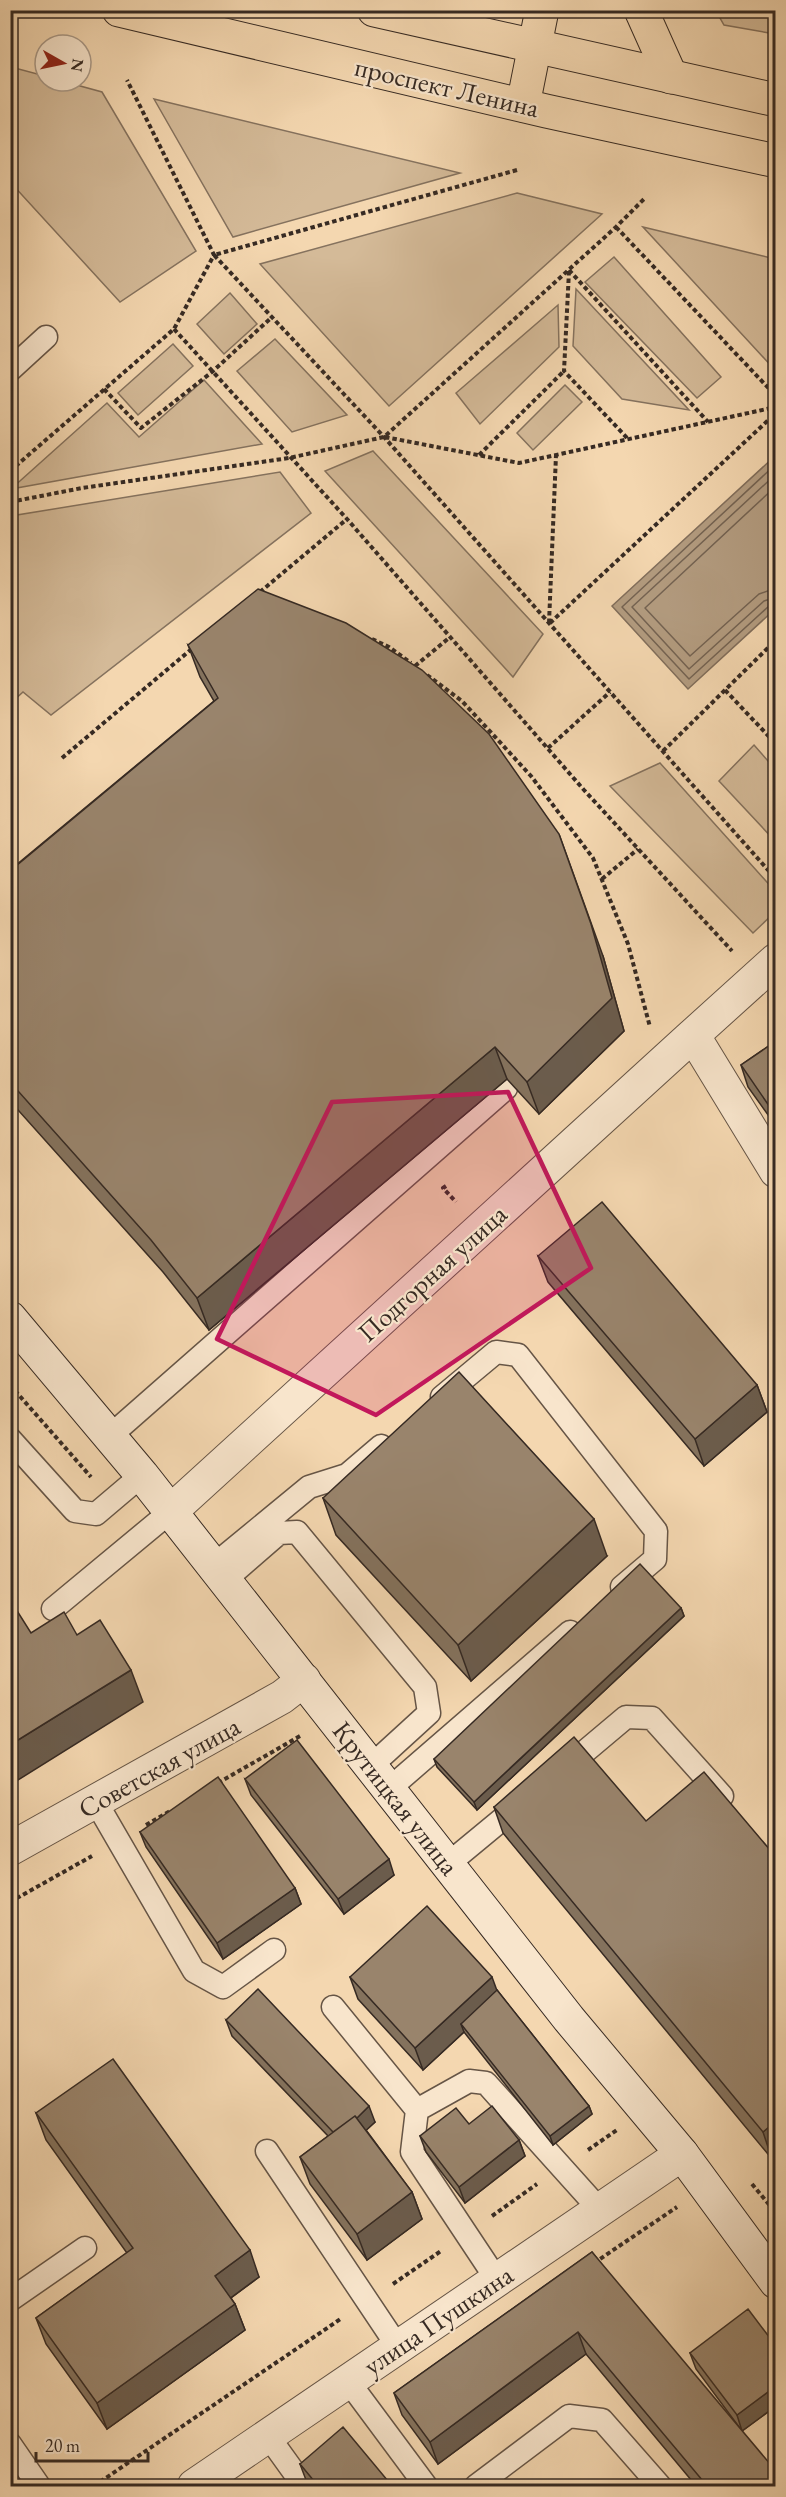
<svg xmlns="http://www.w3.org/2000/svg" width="786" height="2497" font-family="'EB Garamond',serif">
<rect width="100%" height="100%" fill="#f4d7b0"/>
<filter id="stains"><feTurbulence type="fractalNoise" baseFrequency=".00333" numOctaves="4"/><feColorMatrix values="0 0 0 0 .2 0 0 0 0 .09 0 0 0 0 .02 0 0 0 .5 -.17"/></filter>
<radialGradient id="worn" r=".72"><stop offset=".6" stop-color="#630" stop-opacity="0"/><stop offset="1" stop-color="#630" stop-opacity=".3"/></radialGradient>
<path fill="#d4ba98" stroke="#85725e" stroke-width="1.5" d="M716 11H775V34L724 25Z
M11 67 45 76V81H62L102 92 196 251 120 302 11 183Z
M154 99 460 173 233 237Z
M517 193 602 214 389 406 260 264Z
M643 227 775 259V370Z
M614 257 721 377 697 398 585 282Z
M576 289 689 410 622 399 573 346Z
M230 293 257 324 224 354 197 324Z
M558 305 559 347 480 424 456 393Z
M275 339 347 415 292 432 237 371Z
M173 344 193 366 138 415 118 393Z
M204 380 262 444 11 489 107 403 139 437Z
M565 385 582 402 533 450 517 433Z
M373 451 543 634 513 677 325 471Z
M280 472 311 513 51 715 23 692 11 703V516Z
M754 745 775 769V841L719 781Z
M660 763 775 891V912L753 933 610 786Z"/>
<path fill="#b39c80" stroke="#816e5b" stroke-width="1.5" d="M775 456V609L688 689 612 606Z"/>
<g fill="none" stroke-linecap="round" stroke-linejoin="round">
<path stroke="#746352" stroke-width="1.5" d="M776 464 622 607 689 679 769 606 776 605
M776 474 632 607 689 669 764 601 776 597
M776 486 645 608 690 656 759 594 776 588"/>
<defs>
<path id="lane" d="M10 370 46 337
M442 1397 496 1352 518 1355 656 1531 655 1559 622 1587
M110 1436 506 1088
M10 1439 75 1511 96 1514 142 1475
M213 1566 309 1487 347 1475 381 1446
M225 1580 279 1533 297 1532 425 1687 429 1713 371 1766
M53 1609 170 1512
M563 1770 626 1717 652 1718 722 1796
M389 1789 570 1632
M96 1802 194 1971 223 1987 274 1950
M448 1864 523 1802
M333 2007 417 2110 469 2081 486 2083 600 2210
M417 2110 412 2152 497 2280
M267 2151 398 2347
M10 2300 85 2248
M348 2381 426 2486
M268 2436 304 2486
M10 2444 39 2486
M476 2486 569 2416 602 2420 660 2486"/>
<path id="street" d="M776 960 693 1035 776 1171
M170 1512 693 1035
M10 1849 282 1697 304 1680
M194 2486 682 2154"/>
<path id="secondary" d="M10 1318 142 1475 569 2019 682 2154 776 2282"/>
<path id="primary" d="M641 10 671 77
M523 105 542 10"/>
<path id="highway" d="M119 10 546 111 776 161
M374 10 776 100"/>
</defs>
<use href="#lane" stroke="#665546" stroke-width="25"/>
<use href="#street" stroke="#665546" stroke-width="35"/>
<use href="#secondary" stroke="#362a23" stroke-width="35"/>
<use href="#primary" stroke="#362a23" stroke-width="35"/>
<use href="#highway" stroke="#362a23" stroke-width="35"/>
<path stroke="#362a23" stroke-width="4" stroke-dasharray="4.5 3" stroke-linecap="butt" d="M517 170 214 255 384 437 776 879
M616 227 776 396
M569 270 708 422
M569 271 564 371 628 439
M174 329 347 519 584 790 732 951
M104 389 141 428 212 372 272 317
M385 437 519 463 776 407
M479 455 564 371
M10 471 174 329 214 255 127 80
M10 502 82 488 289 458 384 437 616 227 645 198
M260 592 347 519
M549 623 556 455
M550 623 776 413
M372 639 389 647 411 663
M415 666 449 638
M427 675 462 701 531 776 593 858 628 944 650 1027
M725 690 776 744
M548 748 610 692
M663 751 776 640
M62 758 194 647
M602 879 638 849
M446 1186 443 1188 456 1202
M10 1385 91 1477
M218 1783 300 1736
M146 1825 170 1811
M10 1902 92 1856
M588 2150 617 2130
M752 2184 776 2213
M492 2216 537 2184
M594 2263 677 2207
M393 2284 441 2251
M94 2486 342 2318"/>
<use href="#lane" stroke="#f8e5cc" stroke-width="22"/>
<use href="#street" stroke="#f8e5cc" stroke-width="33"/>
<use href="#secondary" stroke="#f8e5cc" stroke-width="33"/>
<use href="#primary" stroke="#f4d7b0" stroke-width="33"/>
<use href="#highway" stroke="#f4d7b0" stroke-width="33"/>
</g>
<path fill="#84725d" stroke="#362a23" stroke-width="1.5" d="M188 645 603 956 624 1031 539 1114 507 1079 209 1330 163 1272 10 1101V870L214 701 200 677Z
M776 1041V1126L748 1087 741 1065Z
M538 1256 757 1385 767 1412 704 1466 548 1282Z
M323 1498 607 1556 471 1681 336 1535Z
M681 1608 684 1616 477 1810 437 1767 434 1759Z
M245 1779 394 1875 344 1914 251 1795Z
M494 1807 646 1821 776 1857V2156L772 2159 503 1833Z
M140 1832 295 1888 301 1904 223 1959 146 1847Z
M350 1977 497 1990 589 2106 592 2114 553 2145 464 2032 423 2070 358 1999Z
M226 2020 375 2122 366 2130 412 2192 422 2219 367 2260 310 2184 300 2157 328 2136 232 2036Z
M36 2113 259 2277 231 2298 235 2304 245 2330 107 2429 46 2344 36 2318 127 2253 46 2140Z
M420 2136 519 2140 525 2156 465 2203 426 2152Z
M592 2252 776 2487H697L586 2354 438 2464 402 2415 394 2393Z
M776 2346V2406L742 2431 696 2369 690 2353Z
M300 2464 393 2487H311L306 2480Z"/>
<path fill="#6b5c4c" stroke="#362a23" stroke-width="1.5" d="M559 834 603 956 624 1031 539 1114 527 1082Z
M495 1047 507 1079 209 1330 197 1298Z
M757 1385 767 1412 704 1466 695 1439Z
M594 1519 607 1556 471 1681 458 1645Z
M681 1608 684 1616 477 1810 474 1802Z
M131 1670 143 1702 10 1785V1745Z
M389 1859 394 1875 344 1914 338 1899Z
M295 1888 301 1904 223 1959 217 1943Z
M492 1977 500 1999 461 2024 464 2032 423 2070 415 2048Z
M369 2106 375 2122 343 2152 337 2137Z
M589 2106 592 2114 553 2145 550 2136Z
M776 2121V2156L772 2159 763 2132Z
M519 2140 525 2156 465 2203 459 2187Z
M412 2192 422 2219 367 2260 357 2234Z
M250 2250 259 2277 225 2302 215 2276Z
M235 2304 245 2330 107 2429 97 2403Z
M578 2332 586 2354 438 2464 430 2442Z
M776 2386V2406L742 2431 737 2415Z"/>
<path fill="#99846c" stroke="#362a23" stroke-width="1.5" d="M258 589 346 623 422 670 489 734 559 834 591 924 612 998 527 1082 495 1047 197 1298 151 1240 10 1082V871L218 698 188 645Z
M776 1041V1116L741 1065Z
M602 1202 757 1385 695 1439 538 1256Z
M459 1372 594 1519 458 1645 323 1498Z
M640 1564 681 1608 474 1802 434 1759Z
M14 1606 31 1633 64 1612 77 1635 100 1620 131 1670 10 1745V1609Z
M574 1737 646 1821 704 1772 776 1857V2121L763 2132 494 1807Z
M297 1740 389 1859 338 1899 245 1779Z
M218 1777 295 1888 217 1943 140 1832Z
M427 1906 492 1977 415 2048 350 1977Z
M258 1989 369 2106 357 2118 355 2116 333 2132 226 2020Z
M497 1990 589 2106 550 2136 461 2024Z
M113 2059 250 2250 215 2276 235 2304 97 2403 36 2318 133 2248 36 2113Z
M492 2106 519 2140 459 2187 420 2136 456 2108 469 2124Z
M355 2116 412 2192 357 2234 300 2157Z
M592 2252 776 2471V2487H708L578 2332 430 2442 394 2393Z
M748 2309 776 2346V2386L737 2415 690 2353Z
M343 2427 393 2487H319L300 2464Z"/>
<path fill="#c2185b" fill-opacity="0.2" stroke="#c2185b" stroke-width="4.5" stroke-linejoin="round" d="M508 1092 591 1268 376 1415 217 1339 332 1102Z"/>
<g text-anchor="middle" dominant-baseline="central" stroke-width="4.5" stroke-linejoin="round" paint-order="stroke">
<g font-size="27" fill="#362a23" stroke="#f8e5cc">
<text transform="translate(447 87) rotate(13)">проспект Ленина</text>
<text transform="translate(432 1273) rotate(-42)">Подгорная улица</text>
<text transform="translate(159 1767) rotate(-29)">Советская улица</text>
<text transform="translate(396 1798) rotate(52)">Крутицкая улица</text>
<text transform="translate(438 2320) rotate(-34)">улица Пушкина</text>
</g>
</g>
<rect width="786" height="2497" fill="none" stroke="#f4d7b0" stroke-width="36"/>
<rect x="12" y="12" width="762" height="2473" fill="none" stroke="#362a23" stroke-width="3"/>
<rect x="18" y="18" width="750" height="2461" fill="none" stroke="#362a23" stroke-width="1.5"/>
<g transform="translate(63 63) rotate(99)"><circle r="28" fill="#f8e5cc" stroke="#aa9a88" stroke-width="1.5"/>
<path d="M0-4.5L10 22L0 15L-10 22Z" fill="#8f2418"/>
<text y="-9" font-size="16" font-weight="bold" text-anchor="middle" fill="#362a23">N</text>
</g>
<path d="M36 2452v9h112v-9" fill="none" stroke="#362a23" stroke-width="3"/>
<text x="45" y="2452" font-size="18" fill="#362a23" stroke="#f8e5cc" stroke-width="4.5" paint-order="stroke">20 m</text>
<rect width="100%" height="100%" filter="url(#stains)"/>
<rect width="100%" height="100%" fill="url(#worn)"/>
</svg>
